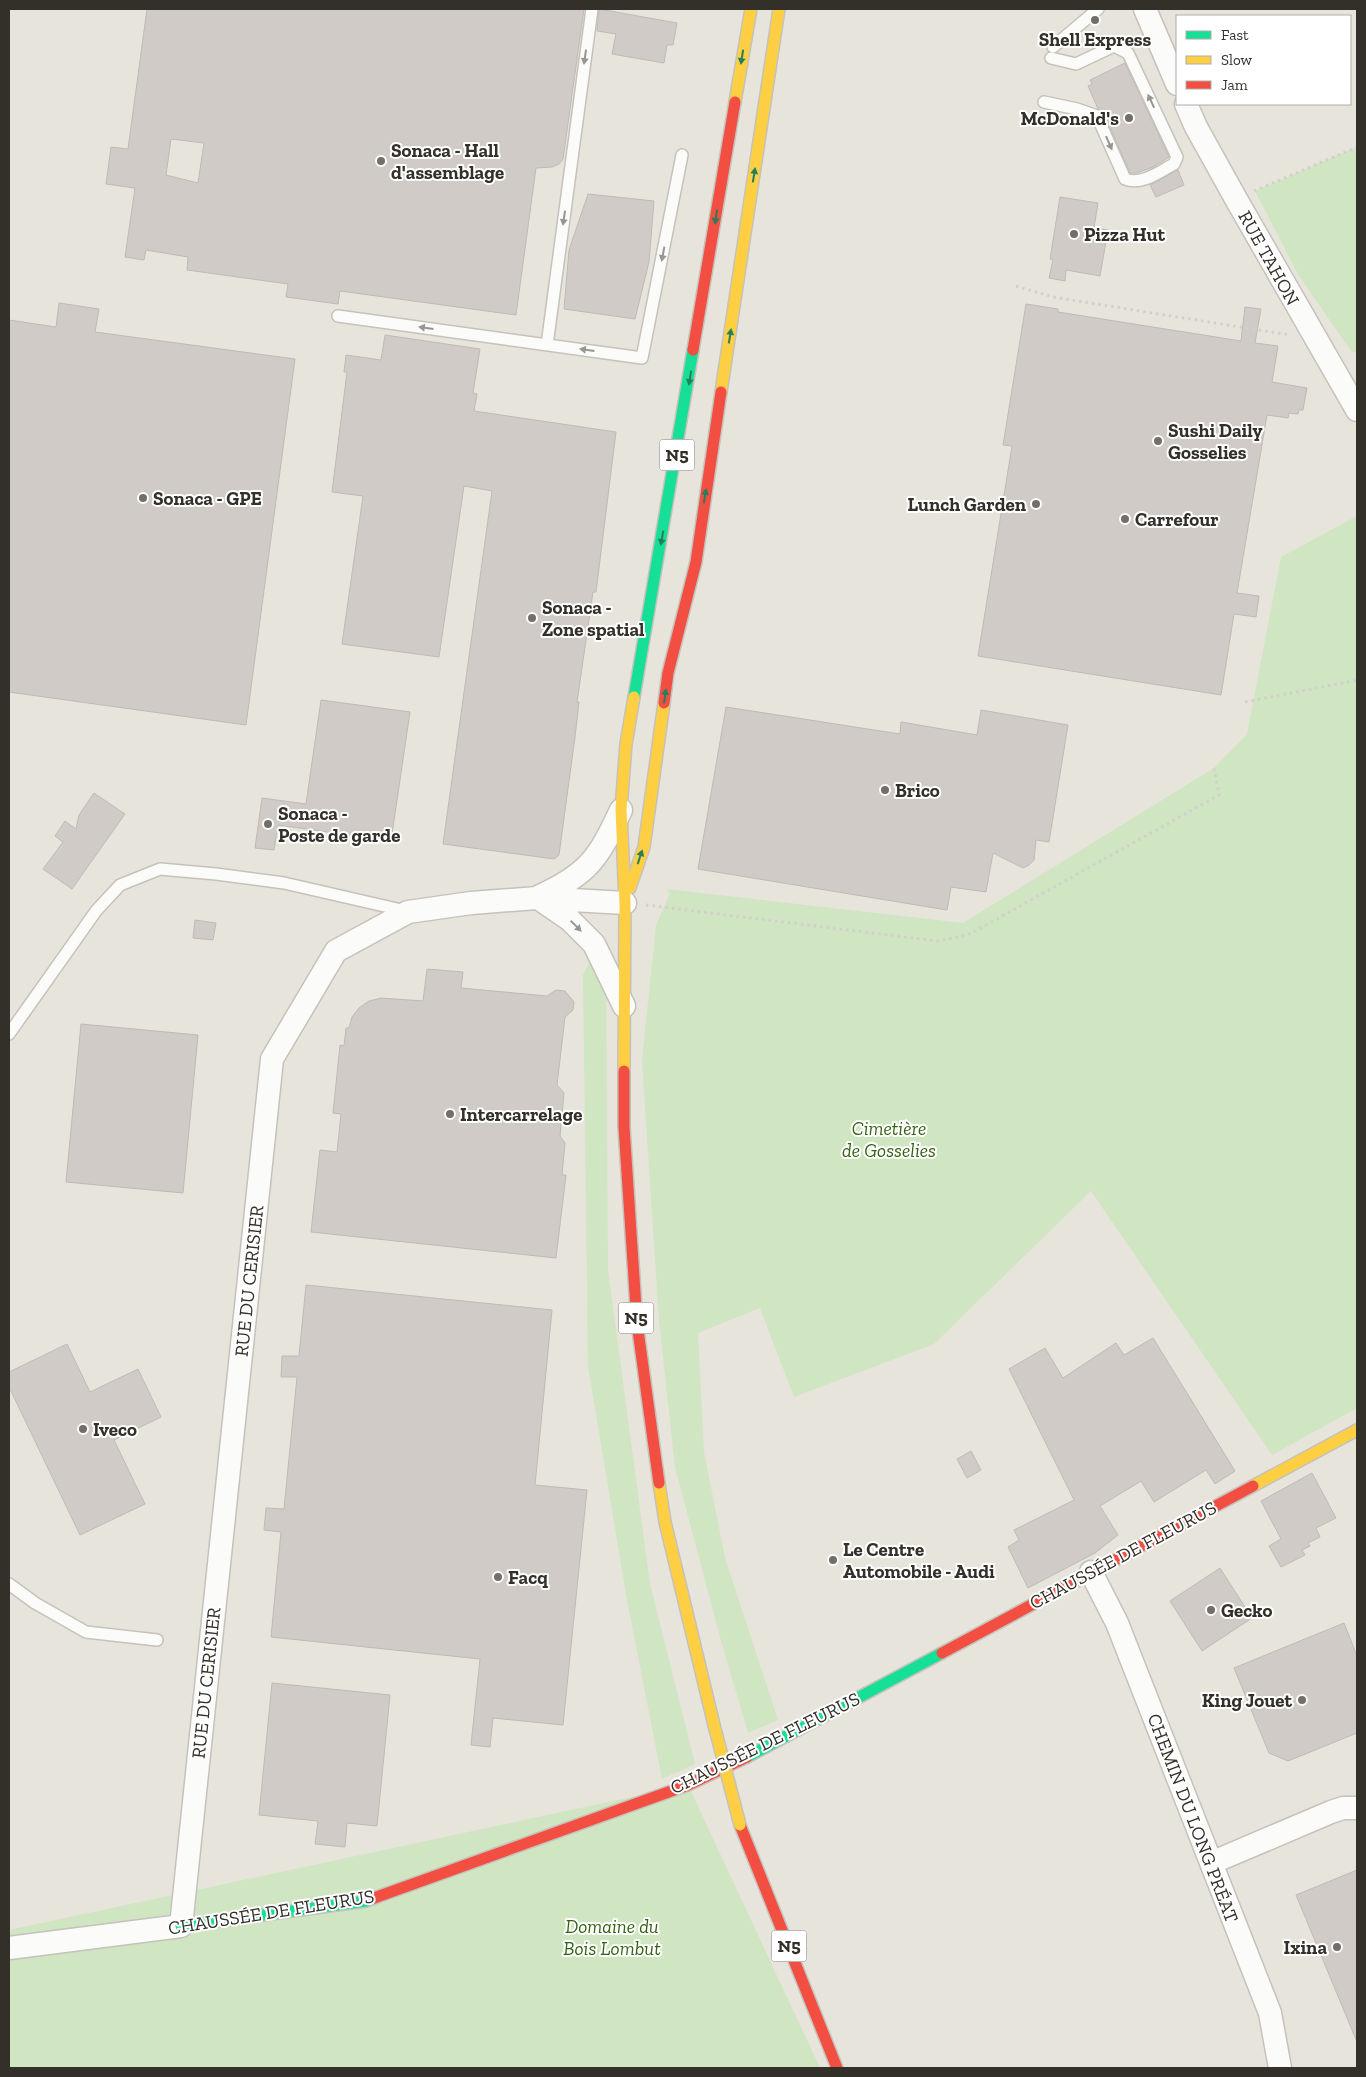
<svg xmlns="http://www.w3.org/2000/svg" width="1366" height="2077" font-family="'Zilla Slab',serif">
<rect width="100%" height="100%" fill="#e7e4db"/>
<path fill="#d0e5c1" d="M1357 147V353L1351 351 1299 276 1255 191Z
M1357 516V1408L1272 1455 1091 1191 934 1344 794 1397 760 1308 698 1333 704 1452 725 1558 778 1720 748 1733 720 1637 675 1467 659 1320 642 1061 656 925 670 894 667 889 963 923 1214 768 1247 734 1281 557Z
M591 959 606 968 608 1270 650 1584 695 1764 662 1779 627 1600 588 1366 583 975Z
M688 1785 820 2068H9V1930Z"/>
<path fill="#d0cbc6" stroke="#bfbab5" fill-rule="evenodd" d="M147 9H584L563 159 559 164 552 167 536 168 516 315 340 291 338 304 286 297 288 284 187 270 188 257 146 250 144 260 125 257 135 188 106 184 111 147 128 149ZM171 139 204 143 198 183 166 175Z
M599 9 677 23 673 45H667L664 63 612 54 616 34 597 31Z
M1125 63 1169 157 1153 167 1137 173H1130L1104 113 1098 109 1088 86 1092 84 1090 80Z
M1178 170 1184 185 1156 197 1150 185Z
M588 194 654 201 649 262 635 319 564 309 569 250Z
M1060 197 1098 203 1094 228 1108 230 1100 276 1066 270 1065 281 1049 278 1053 260 1050 259Z
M59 303 99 309 95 332 295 359 246 725 9 692V320L56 327Z
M1026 304 1058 309V312L1241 341 1245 307 1261 309 1255 343 1278 346 1272 382 1307 388 1303 410H1299L1298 414 1289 413 1288 418 1267 415 1237 593 1259 596 1256 617 1234 614 1221 695 978 656 1012 446 1003 445Z
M385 335 480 349 473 393 477 394 474 411 616 432 596 592H593L577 702H579L575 737 559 855 554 859 443 844 492 491 464 486 439 657 342 644 363 496 332 492 347 372H344L346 355 381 360Z
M321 700 410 712 391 841 278 825 274 850 255 848 262 798 306 804Z
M726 707 900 734 901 722 977 735 981 710 1068 725 1049 842 1036 840 1034 860 1029 865 1023 868 993 853 986 892 951 887 947 910 698 869Z
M94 793 125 814 72 889 43 869 63 842 55 836 65 821 76 829 79 815Z
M195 920 216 923 213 940 193 938Z
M427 969 463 972 461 988 547 996 556 990 565 991 574 1002 573 1010 565 1017 557 1085 564 1093 560 1136 565 1143 562 1175H566L556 1258 311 1232 320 1150 337 1152 341 1114 333 1113 340 1045 344 1046 346 1028H349L352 1017 359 1008 369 1001 381 998 423 1001Z
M81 1024 198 1035 183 1193 66 1182Z
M306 1285 552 1310 535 1485 587 1490 563 1725 493 1718 490 1747 471 1745 480 1659 271 1637 281 1532 264 1530 266 1508 284 1509 297 1377H281L282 1356H299Z
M1153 1338 1235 1471 1215 1484 1206 1470 1154 1502 1141 1481 1100 1506 1118 1535 1095 1553 1028 1588 1008 1547 1019 1540 1014 1530 1074 1500 1009 1369 1045 1348 1063 1378 1116 1343 1124 1355Z
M67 1344 90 1392 138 1369 161 1417 114 1440 145 1504 80 1535 9 1387V1372Z
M971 1451 981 1470 967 1478 957 1459Z
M1312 1473 1336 1518 1316 1528 1320 1537 1308 1543 1310 1546 1302 1550 1305 1555 1281 1567 1269 1546 1281 1539 1261 1501Z
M1220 1568 1252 1618 1202 1651 1170 1601Z
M1344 1623 1357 1656V1733L1288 1761 1269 1753 1234 1668Z
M272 1683 390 1695 377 1826 347 1823 345 1847 315 1844 318 1821 259 1815Z
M1357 1870V2042L1296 1895Z"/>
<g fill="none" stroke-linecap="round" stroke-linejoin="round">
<defs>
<path id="lane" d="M1053 47 1098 9
M1044 102 1077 109 1097 116 1125 179C1142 186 1160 171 1174 164L1177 157 1128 53 1114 46 1076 64 1051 58
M338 316 642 358 682 155
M547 345 592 9
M9 1034 96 911 120 885 160 869 216 874 284 883 406 911
M9 1584 35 1603 86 1632 157 1640"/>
<path id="street" d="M1145 9 1177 84
M1186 104 1196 127 1236 199 1357 410
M540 896C589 874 599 857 621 810
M538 898 570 920 594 944 624 1006
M1091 1572 1117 1623 1270 2013 1280 2068
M1211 1863 1331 1812 1343 1808H1357
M9 1948 181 1926 272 1059 336 951 408 912 471 903 537 898 625 903"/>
<path id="fast" d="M634 697 693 350
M747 1757 942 1653
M181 1926 366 1901 374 1898"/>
<path id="slow" d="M735 102 751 9
M721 392 779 9
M630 888 644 847 664 703
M624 1071 625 903 621 809 626 744 634 697
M659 1483 665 1522 714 1725
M1253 1486 1357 1430"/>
<path id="jam" d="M693 350 735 102
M664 703 668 673 696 562 721 392
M624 1071V1127L637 1323 659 1483
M942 1653 1253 1486
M740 1825 837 2068
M374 1898 688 1785 747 1757"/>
</defs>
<use href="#lane" stroke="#c5c2bb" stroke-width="14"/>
<use href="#street" stroke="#c5c2bb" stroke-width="25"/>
<use href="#fast" stroke="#c5c2bb" stroke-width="14"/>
<use href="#slow" stroke="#c5c2bb" stroke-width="14"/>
<use href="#jam" stroke="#c5c2bb" stroke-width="14"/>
<path stroke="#d2d0cd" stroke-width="3" stroke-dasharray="2.5 4" stroke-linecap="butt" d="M1254 191 1357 147
M1016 286 1053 297 1290 335
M1245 702 1357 680
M646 905 937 941 968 935 1219 795 1214 768"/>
<use href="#lane" stroke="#fbfbfa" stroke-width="11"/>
<use href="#street" stroke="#fbfbfa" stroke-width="22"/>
<use href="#fast" stroke="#16e098" stroke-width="11"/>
<use href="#slow" stroke="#ffcf43" stroke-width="11"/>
<use href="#jam" stroke="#f24e42" stroke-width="11"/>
<defs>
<path id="slow-bridge" d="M714 1725 740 1825"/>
</defs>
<use href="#slow-bridge" stroke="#c5c2bb" stroke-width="14" stroke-linecap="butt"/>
<use href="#slow-bridge" stroke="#ffcf43" stroke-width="11"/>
</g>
<defs><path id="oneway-solid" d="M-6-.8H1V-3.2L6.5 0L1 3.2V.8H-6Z" transform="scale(1.25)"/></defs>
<g fill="#979692">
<use href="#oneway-solid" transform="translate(585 57) rotate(98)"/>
<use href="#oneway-solid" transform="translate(1151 101) rotate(-115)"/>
<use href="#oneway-solid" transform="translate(1109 143) rotate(66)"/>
<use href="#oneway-solid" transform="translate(564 218) rotate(98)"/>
<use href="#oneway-solid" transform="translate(663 254) rotate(101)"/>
<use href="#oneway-solid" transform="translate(426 328) rotate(-172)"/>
<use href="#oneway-solid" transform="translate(587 350) rotate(-172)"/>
<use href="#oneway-solid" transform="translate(576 926) rotate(45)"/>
</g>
<g fill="#267f5c">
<use href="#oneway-solid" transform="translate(742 57) rotate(99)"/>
<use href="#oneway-solid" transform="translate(754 175) rotate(-81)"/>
<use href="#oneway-solid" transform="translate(716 217) rotate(99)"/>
<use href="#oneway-solid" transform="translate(730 336) rotate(-81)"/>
<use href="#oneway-solid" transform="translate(690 378) rotate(99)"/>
<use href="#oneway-solid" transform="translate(705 496) rotate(-81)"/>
<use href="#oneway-solid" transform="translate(662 538) rotate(100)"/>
<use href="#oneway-solid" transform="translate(665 696) rotate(-82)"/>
<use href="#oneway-solid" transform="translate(640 857) rotate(-72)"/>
</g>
<g fill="#726f68" stroke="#fff" stroke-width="2">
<circle cx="1095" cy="20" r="5"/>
<circle cx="1129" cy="118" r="5"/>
<circle cx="381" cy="161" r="5"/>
<circle cx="1074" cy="234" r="5"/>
<circle cx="1158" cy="441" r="5"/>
<circle cx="143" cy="498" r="5"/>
<circle cx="1036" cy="504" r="5"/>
<circle cx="1125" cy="519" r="5"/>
<circle cx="532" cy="618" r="5"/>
<circle cx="885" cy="790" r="5"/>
<circle cx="268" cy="824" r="5"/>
<circle cx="450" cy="1114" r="5"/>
<circle cx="83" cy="1429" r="5"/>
<circle cx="833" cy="1560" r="5"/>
<circle cx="498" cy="1577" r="5"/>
<circle cx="1211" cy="1610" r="5"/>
<circle cx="1302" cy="1700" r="5"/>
<circle cx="1337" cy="1947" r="5"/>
</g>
<g text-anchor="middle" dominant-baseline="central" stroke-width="4" stroke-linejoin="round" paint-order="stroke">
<g fill="#fff" stroke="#706e6a" stroke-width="1">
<rect x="659.5" y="439.5" width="35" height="31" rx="4"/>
<rect x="618.5" y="1302.5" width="35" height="31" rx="4"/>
<rect x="771.5" y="1930.5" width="35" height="31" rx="4"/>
</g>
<g font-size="18" font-weight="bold" fill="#33302a">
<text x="677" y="455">N5</text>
<text x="636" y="1318">N5</text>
<text x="789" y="1946">N5</text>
</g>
<g font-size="19" font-weight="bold" fill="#33302a" stroke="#fff" text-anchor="start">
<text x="1095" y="39" text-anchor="middle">Shell Express</text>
<text x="1119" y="118" text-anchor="end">McDonald's</text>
<text x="391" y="150">Sonaca - Hall<tspan x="391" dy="22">d'assemblage</tspan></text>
<text x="1084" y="234">Pizza Hut</text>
<text x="1168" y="430">Sushi Daily<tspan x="1168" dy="22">Gosselies</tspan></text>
<text x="153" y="498">Sonaca - GPE</text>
<text x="1026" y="504" text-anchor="end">Lunch Garden</text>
<text x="1135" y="519">Carrefour</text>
<text x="542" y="607">Sonaca -<tspan x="542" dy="22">Zone spatial</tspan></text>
<text x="895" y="790">Brico</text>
<text x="278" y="813">Sonaca -<tspan x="278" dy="22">Poste de garde</tspan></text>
<text x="460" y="1114">Intercarrelage</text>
<text x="93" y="1429">Iveco</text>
<text x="843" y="1549">Le Centre<tspan x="843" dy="22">Automobile - Audi</tspan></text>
<text x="508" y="1577">Facq</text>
<text x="1221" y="1610">Gecko</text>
<text x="1292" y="1700" text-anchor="end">King Jouet</text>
<text x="1327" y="1947" text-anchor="end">Ixina</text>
</g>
<g font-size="19" fill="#33302a" stroke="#fff">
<text transform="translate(1269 258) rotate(61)">RUE TAHON</text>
<text transform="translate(249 1281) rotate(-84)">RUE DU CERISIER</text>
<text transform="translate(1123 1555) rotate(-28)">CHAUSSÉE DE FLEURUS</text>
<text transform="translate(206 1683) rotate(-84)">RUE DU CERISIER</text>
<text transform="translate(765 1743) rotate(-26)">CHAUSSÉE DE FLEURUS</text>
<text transform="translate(1193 1818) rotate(69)">CHEMIN DU LONG PRÉAT</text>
<text transform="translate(271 1912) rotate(-9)">CHAUSSÉE DE FLEURUS</text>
</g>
<g font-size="19" font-style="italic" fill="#346214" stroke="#fff">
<text x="889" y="1128">Cimetière<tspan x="889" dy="22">de Gosselies</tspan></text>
<text x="612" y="1926">Domaine du<tspan x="612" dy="22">Bois Lombut</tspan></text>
</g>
</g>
<rect width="1366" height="2077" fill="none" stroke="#33302a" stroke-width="20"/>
<rect x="1176" y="15" width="175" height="90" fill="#ffffff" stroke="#adacaa"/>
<rect x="1186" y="31" width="25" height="8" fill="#16e098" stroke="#adacaa"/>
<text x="1221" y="40" font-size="15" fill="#33302a">Fast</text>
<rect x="1186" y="56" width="25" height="8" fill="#ffcf43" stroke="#adacaa"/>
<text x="1221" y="65" font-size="15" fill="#33302a">Slow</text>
<rect x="1186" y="81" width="25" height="8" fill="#f24e42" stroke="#adacaa"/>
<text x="1221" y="90" font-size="15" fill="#33302a">Jam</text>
</svg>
